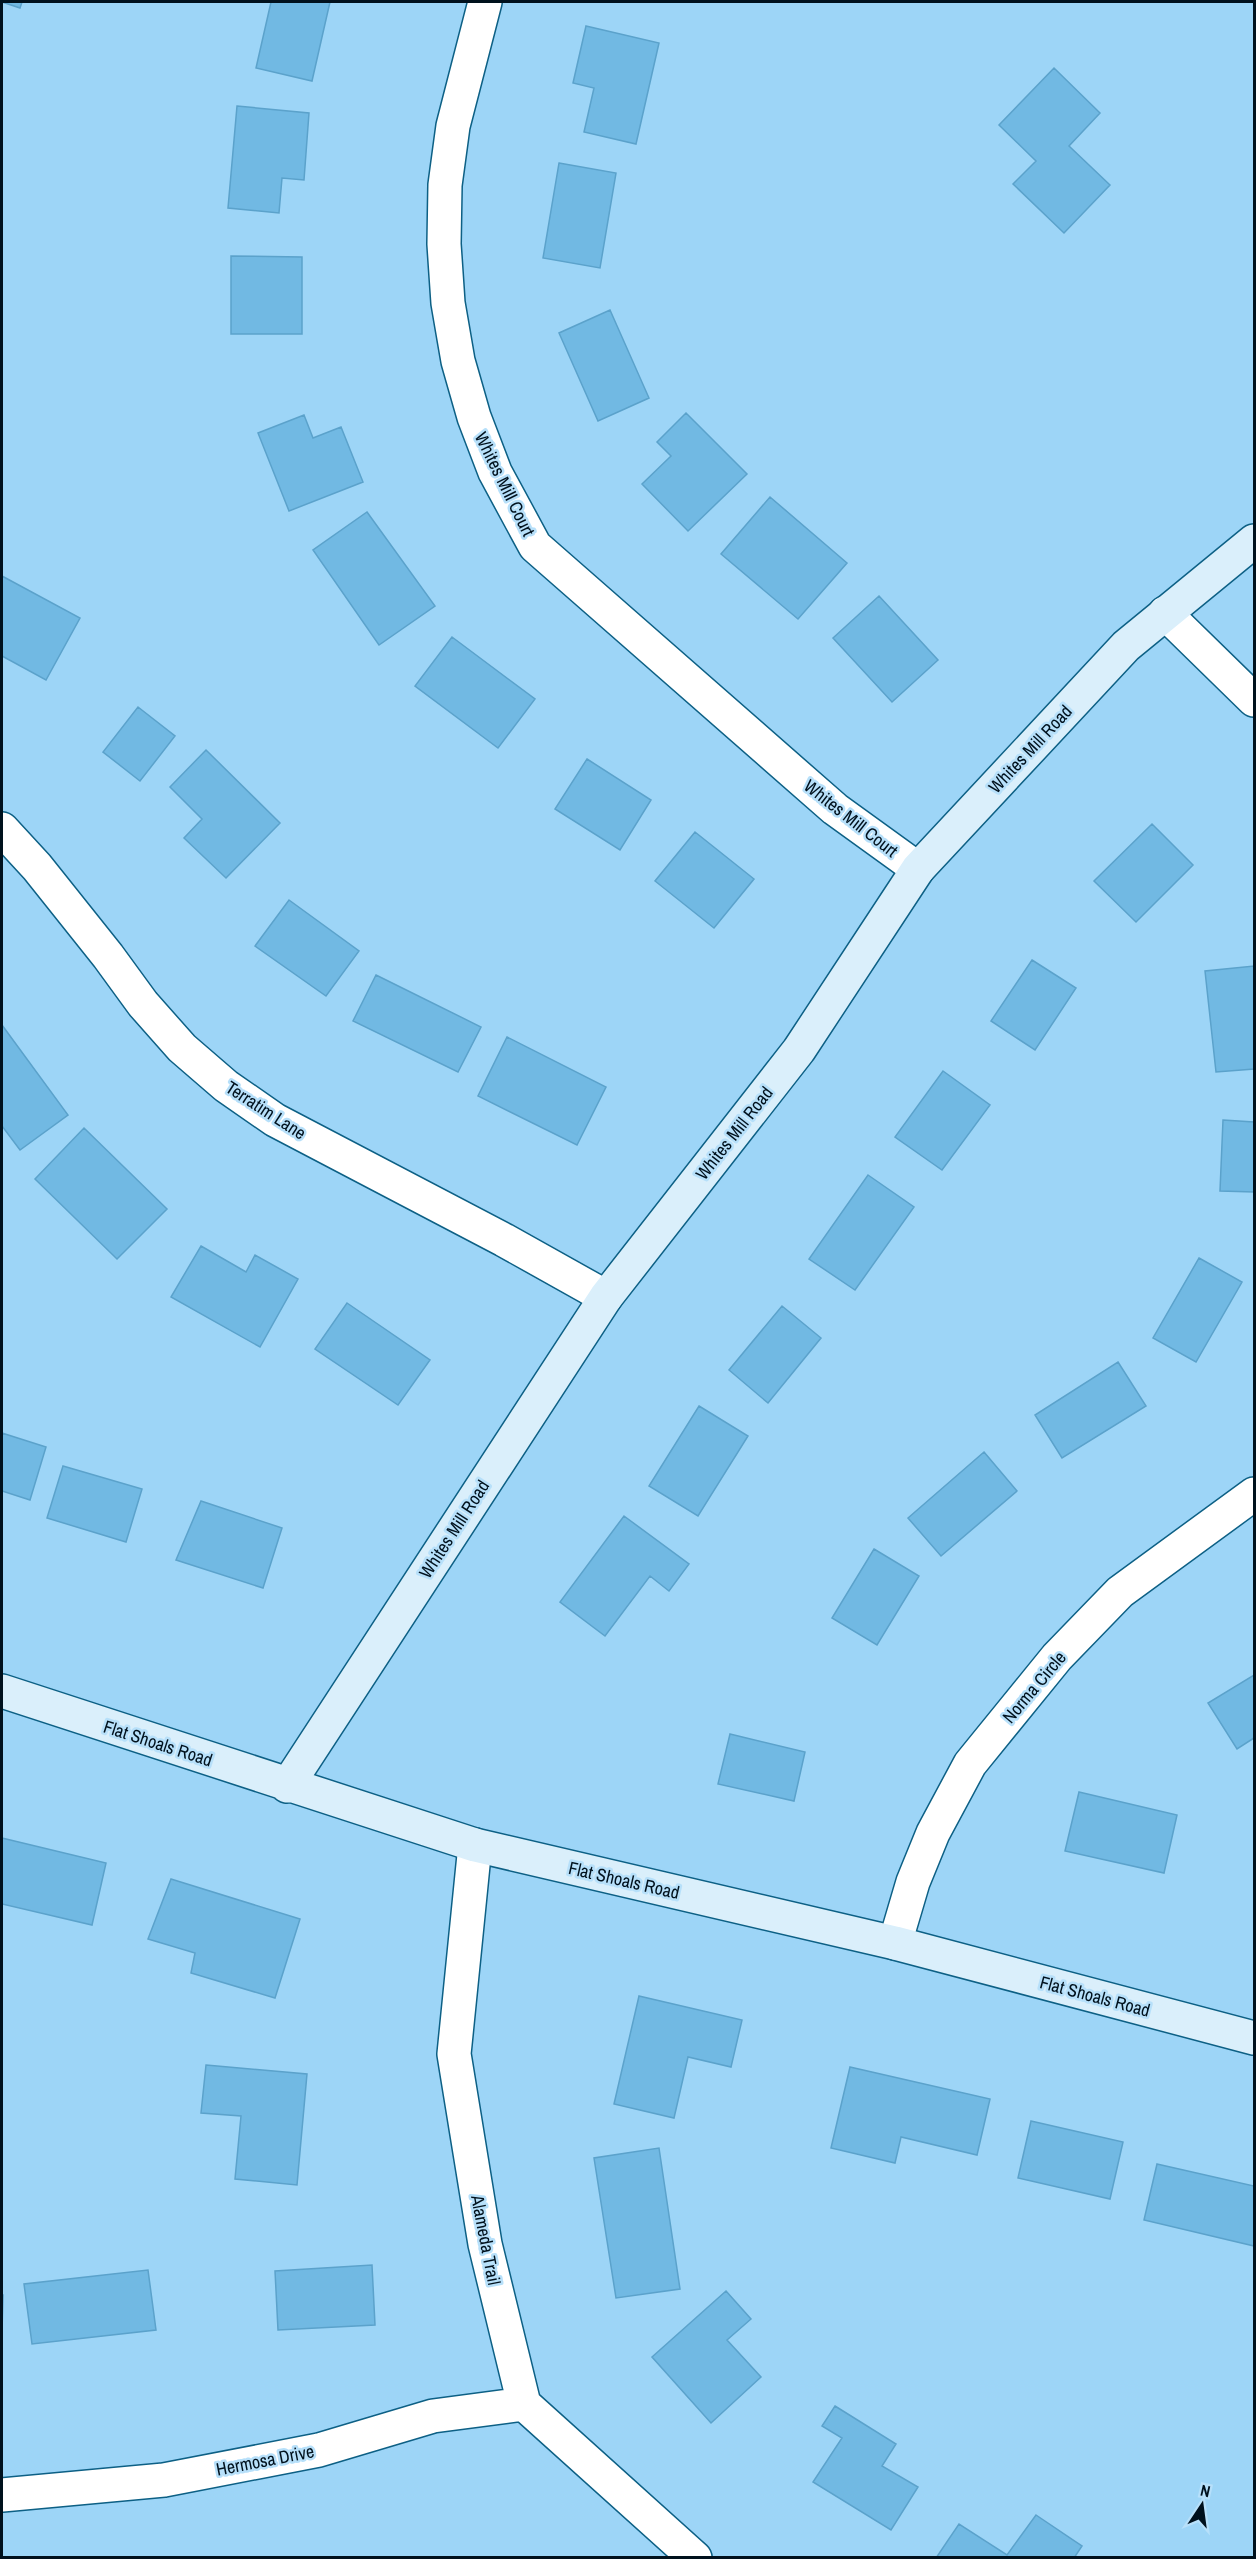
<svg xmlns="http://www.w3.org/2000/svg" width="1256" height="2559" font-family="'Archivo Narrow',sans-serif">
<rect width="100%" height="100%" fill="#9dd5f7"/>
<path fill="#71b9e3" stroke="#5ba2cb" stroke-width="1.5" d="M2 2H22L20 8Z
M271 2H330L312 81 256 68Z
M586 26 659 43 636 144 584 132 594 88 573 83Z
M1054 68 1100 113 1069 146 1110 185 1064 233 1013 184 1036 161 999 125Z
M237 106 309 113 304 180 282 178 279 213 228 208Z
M559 163 616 173 600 268 543 258Z
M231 256 302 257V334H231Z
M610 310 649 398 598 421 559 333Z
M686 413 747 474 688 531 642 484 671 456 657 442Z
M304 415 313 438 341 427 363 482 289 511 258 433Z
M770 497 847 563 798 619 721 554Z
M367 512 435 606 379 645 313 550Z
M2 576 80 618 46 680 2 656Z
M879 596 938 660 892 702 833 638Z
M452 637 535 699 498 748 415 686Z
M138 707 175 736 140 781 103 752Z
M206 750 280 823 226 878 184 838 202 819 170 787Z
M587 759 651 800 620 850 555 809Z
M1152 824 1193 865 1136 922 1094 881Z
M695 832 754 879 714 928 655 881Z
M289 900 359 951 326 996 255 946Z
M1032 960 1076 988 1035 1050 991 1021Z
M1254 966V1069L1216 1072 1205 971Z
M376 975 481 1027 458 1072 353 1021Z
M2 1025 68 1115 20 1150 2 1126Z
M507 1037 606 1087 577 1145 478 1096Z
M943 1071 990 1105 942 1170 895 1137Z
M1223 1120 1254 1122V1192L1220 1191Z
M84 1128 167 1209 117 1259 35 1179Z
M868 1175 914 1207 855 1290 809 1259Z
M201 1246 246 1272 255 1255 298 1279 260 1347 171 1297Z
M1199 1258 1242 1282 1196 1362 1153 1338Z
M347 1303 430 1360 398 1405 315 1349Z
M782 1306 821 1338 768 1403 729 1370Z
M1118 1362 1146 1406 1062 1458 1035 1415Z
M699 1406 748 1436 698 1516 649 1486Z
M2 1433 46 1447 30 1500 2 1491Z
M984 1452 1017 1491 941 1556 908 1518Z
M63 1466 142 1489 126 1542 47 1518Z
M201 1501 282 1528 263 1588 176 1560Z
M624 1516 689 1564 669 1591 650 1576 605 1636 560 1602Z
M874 1549 919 1576 877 1645 832 1618Z
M1254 1675V1738L1237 1749 1208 1703Z
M730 1734 805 1752 794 1801 718 1784Z
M1079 1792 1177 1815 1164 1873 1065 1851Z
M2 1838 106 1863 92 1925 2 1904Z
M171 1879 300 1919 275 1998 191 1973 195 1953 148 1939Z
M639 1996 742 2020 731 2067 688 2057 674 2118 614 2104Z
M206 2065 307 2074 297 2185 235 2179 241 2116 201 2113Z
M850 2067 990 2099 977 2155 901 2137 895 2163 831 2148Z
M1031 2121 1123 2142 1110 2199 1018 2178Z
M659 2148 680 2289 616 2298 594 2158Z
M1157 2164 1254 2186V2246L1144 2220Z
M372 2265 375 2325 278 2330 275 2271Z
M148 2270 156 2330 32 2344 24 2284Z
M726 2291 751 2319 727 2340 761 2377 711 2423 652 2357Z
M2 2295H3L2 2332Z
M835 2406 896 2444 882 2466 918 2487 891 2530 813 2482 842 2438 822 2426Z
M1036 2515 1082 2546 1074 2558H936L959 2524 1007 2555Z"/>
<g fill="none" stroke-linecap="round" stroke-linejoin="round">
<defs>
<path id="street" d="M485 2 453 126 445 185 444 244 448 303 458 361 474 417 495 472 535 546 835 809 918 869
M1165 613 1254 700
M2 829 37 867 108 956 143 1004 182 1048 226 1086 275 1120 504 1240 606 1297
M475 1845 454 2054 485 2244 524 2404 695 2558
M895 1943 913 1882 933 1833 970 1764 1057 1657 1120 1592 1254 1494
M2 2495 164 2480 319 2450 433 2416 524 2404"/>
<path id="secondary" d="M2 1691 475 1845 895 1943 1254 2038
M287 1786 606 1297 799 1050 918 869 1126 646 1254 541"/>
</defs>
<use href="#street" stroke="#0d6085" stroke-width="36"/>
<use href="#secondary" stroke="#0d6085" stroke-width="36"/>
<use href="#street" stroke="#fff" stroke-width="33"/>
<use href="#secondary" stroke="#daeffb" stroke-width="33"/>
</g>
<g text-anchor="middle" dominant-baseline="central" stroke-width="5" stroke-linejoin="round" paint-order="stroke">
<g font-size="18" fill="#00111d" stroke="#b7e0fa">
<text transform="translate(505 484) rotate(64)">Whites Mill Court</text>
<text transform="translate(1030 749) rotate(-47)">Whites Mill Road</text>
<text transform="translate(851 818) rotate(38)">Whites Mill Court</text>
<text transform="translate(266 1110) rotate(33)">Terratim Lane</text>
<text transform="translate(734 1133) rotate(-52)">Whites Mill Road</text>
<text transform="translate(454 1529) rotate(-57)">Whites Mill Road</text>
<text transform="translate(1034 1687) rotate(-50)">Norma Circle</text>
<text transform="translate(158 1743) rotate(18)">Flat Shoals Road</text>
<text transform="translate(624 1880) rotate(13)">Flat Shoals Road</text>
<text transform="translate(1095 1996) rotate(15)">Flat Shoals Road</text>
<text transform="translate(486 2240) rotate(79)">Alameda Trail</text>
<text transform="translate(265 2460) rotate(-11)">Hermosa Drive</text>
</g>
</g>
<rect width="1256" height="2559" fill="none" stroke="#00111d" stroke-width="6"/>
<g transform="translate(1202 2505) rotate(13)" stroke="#b7e0fa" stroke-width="4.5" paint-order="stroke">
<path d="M0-4.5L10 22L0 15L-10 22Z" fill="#00111d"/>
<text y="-9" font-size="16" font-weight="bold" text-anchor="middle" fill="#00111d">N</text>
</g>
</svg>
